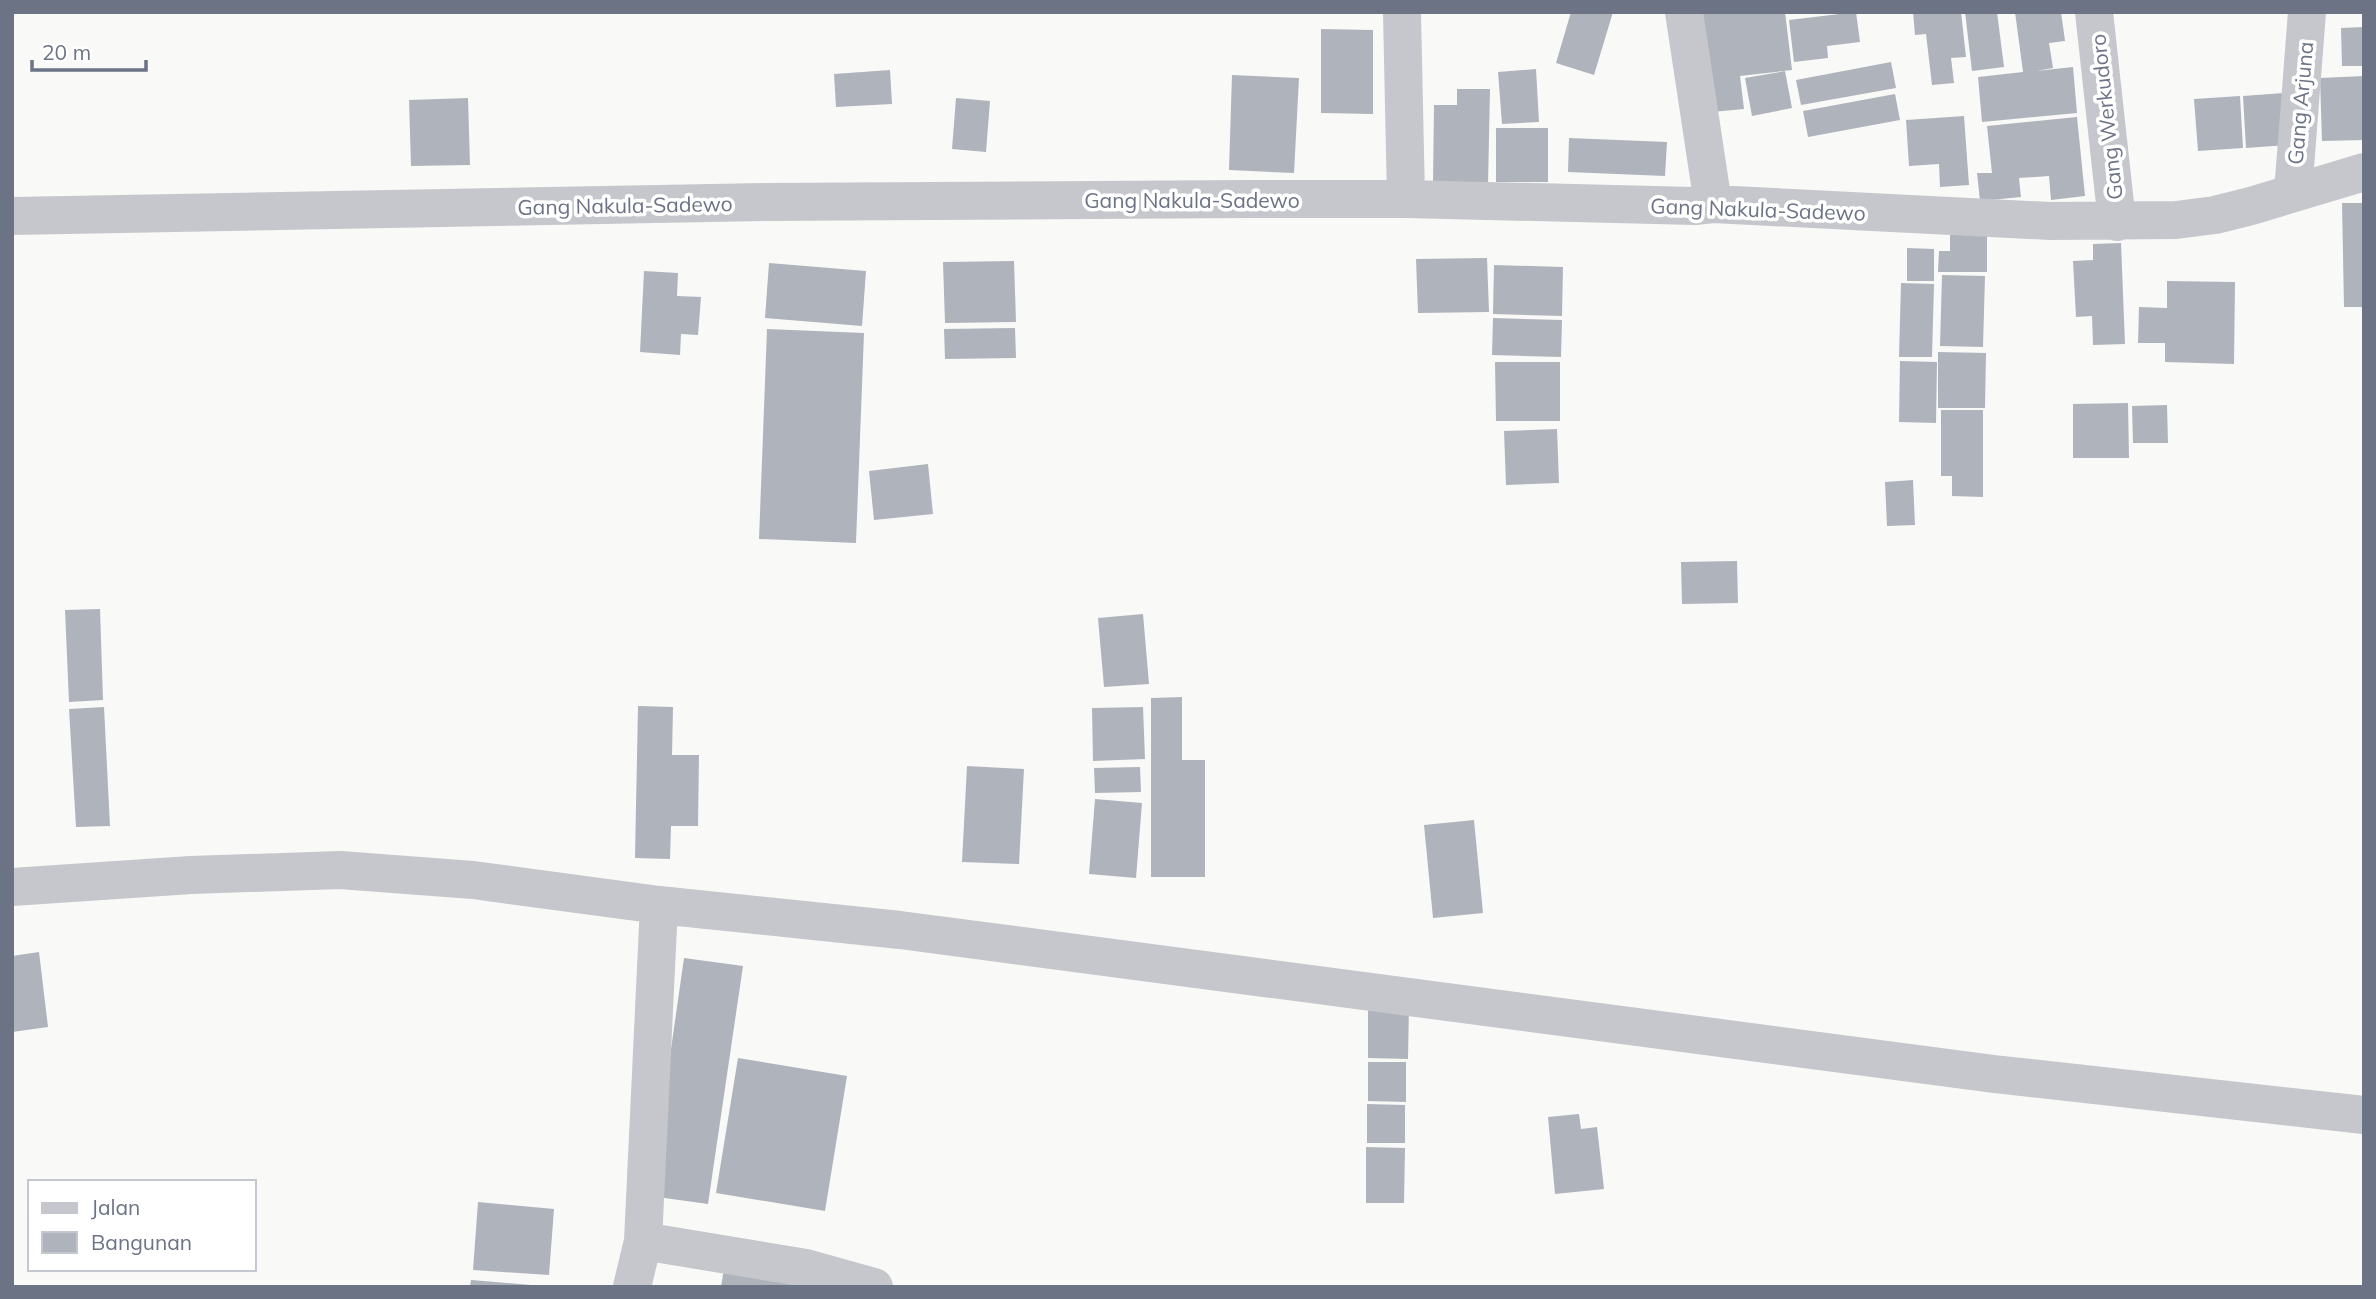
<svg xmlns="http://www.w3.org/2000/svg" width="2376" height="1299" font-family="Mulish,sans-serif">
<rect width="100%" height="100%" fill="#f9f9f8"/>
<path fill="#afb3bb" d="M1571 12H1613L1594 75 1556 63Z
M1717 12H1785L1792 70 1740 76 1744 109 1712 112 1691 15Z
M1856 12 1860 42 1827 46 1828 58 1794 62 1789 20Z
M1913 12H1961L1966 57 1951 58 1954 83 1932 85 1926 34 1915 35Z
M1965 12H1997L2004 67 1972 71Z
M2015 12H2061L2065 41 2049 43 2053 68 2036 71 2073 67 2077 113 1982 122 1978 77 2023 72Z
M2364 27V66H2342L2341 28Z
M1321 29 1373 30V114L1321 113Z
M1891 62 1896 88 1801 105 1796 80Z
M1536 69 1539 122 1502 124 1498 72Z
M890 70 892 104 836 107 834 74Z
M1785 71 1792 108 1752 116 1745 78Z
M1232 75 1299 78 1294 173 1229 170Z
M2364 76V140L2322 141 2320 78Z
M1457 89H1490L1488 185 1433 183 1434 105H1457Z
M2284 93 2287 145 2246 148 2243 96Z
M1895 94 1900 120 1808 137 1803 111Z
M2240 96 2243 148 2198 151 2194 99Z
M468 98 470 165 411 166 409 100Z
M956 98 990 101 986 152 952 149Z
M1964 116 1969 185 1940 187 1939 164 1909 166 1906 120Z
M2077 117 2085 196 2051 200 2049 176 2019 178 2021 197 1980 201 1977 173H1992L1987 126Z
M1496 128H1548V182H1496Z
M1569 138 1667 142 1665 176 1568 172Z
M2342 203H2364V307H2344Z
M1950 228 1987 229V272H1938L1939 251H1950Z
M2121 243 2125 344 2093 345 2092 316 2076 317 2073 261 2093 260V244Z
M1907 248 1934 249V281H1907Z
M1487 258 1489 312 1418 313 1416 259Z
M1014 261 1016 322 945 323 943 262Z
M769 263 866 271 862 326 765 318Z
M1494 265 1563 267 1562 316 1493 314Z
M644 271 678 273 677 296 701 297 698 335 681 334 680 355 640 352Z
M1942 275 1985 276 1983 347 1940 346Z
M2167 281 2235 282 2234 364 2165 362V343H2138L2139 307 2167 308Z
M1901 283 1934 284 1932 357H1899Z
M1493 318 1562 320 1561 357 1492 355Z
M1015 328 1016 358 945 359 944 329Z
M767 329 864 333 856 543 759 539Z
M1938 352 1986 353 1985 408H1938Z
M1900 361 1937 362 1936 423 1899 422Z
M1495 362H1560V421H1496Z
M2128 403 2129 458H2073V404Z
M2167 405 2168 443H2133L2132 406Z
M1941 410H1983V497L1952 496V476H1941Z
M1557 429 1559 483 1506 485 1504 431Z
M928 464 933 514 874 520 869 471Z
M1913 480 1915 525 1887 526 1885 482Z
M1737 561 1738 603 1682 604 1681 562Z
M100 609 103 700 69 702 65 610Z
M1143 614 1149 684 1104 687 1098 618Z
M1182 697V760H1205V877H1151V698Z
M638 706 673 707 672 755H699L698 826H671L670 859 635 858Z
M104 707 110 826 76 827 69 709Z
M1143 707 1145 759 1093 761 1092 708Z
M967 766 1024 769 1019 864 962 862Z
M1140 767 1141 792 1095 793 1094 768Z
M1095 799 1142 803 1136 878 1089 874Z
M1474 820 1483 913 1433 918 1424 825Z
M39 952 48 1027 12 1032V956Z
M684 958 743 966 708 1204 650 1196Z
M1368 1005 1409 1006 1408 1059 1368 1058Z
M738 1058 847 1076 825 1211 716 1193Z
M1368 1062H1406V1102L1368 1101Z
M1367 1104 1405 1105V1143H1367Z
M1579 1114 1581 1129 1597 1127 1604 1189 1555 1194 1548 1117Z
M1366 1147 1405 1148 1404 1203H1366Z
M478 1202 554 1209 549 1275 473 1270Z
M725 1262 839 1287H721Z
M471 1280 531 1285V1287H470Z"/>
<g fill="none" stroke-linecap="round" stroke-linejoin="round">
<path stroke="#c5c7cc" stroke-width="38" d="M1402 12 1406 199
M1684 12 1713 204
M2094 12 2117 222
M2293 193 2307 12
M12 216 765 202 1249 199H1406L1695 206 1713 204 2050 221 2176 220 2215 215 2251 206 2364 172
M12 887 191 875 340 870 473 880 659 905 900 930 1994 1074 2364 1115
M643 1241 806 1268 874 1287
M632 1287 643 1241 659 905"/>
</g>
<g text-anchor="middle" dominant-baseline="central" stroke-width="7" stroke-linejoin="round" paint-order="stroke">
<g font-size="21" fill="#6b7385" stroke="#fff">
<text transform="translate(2300 103) rotate(-85)">Gang Arjuna</text>
<text transform="translate(2106 117) rotate(-96)">Gang Werkudoro</text>
<text x="1192" y="200">Gang Nakula-Sadewo</text>
<text transform="translate(625 205) rotate(-1)">Gang Nakula-Sadewo</text>
<text transform="translate(1758 209) rotate(2)">Gang Nakula-Sadewo</text>
</g>
</g>
<rect width="2376" height="1299" fill="none" stroke="#6b7385" stroke-width="28"/>
<rect x="28" y="1180" width="228" height="91" fill="#ffffff" stroke="#c4c7ce" stroke-width="2"/>
<rect x="42" y="1203" width="35" height="10" fill="#c5c7cc" stroke="#c4c7ce" stroke-width="2"/>
<text x="91" y="1215" font-size="21" fill="#6b7385">Jalan</text>
<rect x="42" y="1232" width="35" height="21" fill="#afb3bb" stroke="#c4c7ce" stroke-width="2"/>
<text x="91" y="1250" font-size="21" fill="#6b7385">Bangunan</text>
<path d="M32 60v10h114v-10" fill="none" stroke="#6b7385" stroke-width="3.5"/>
<text x="42" y="60" font-size="21" fill="#6b7385" stroke="#ffffff" stroke-width="5" paint-order="stroke">20 m</text>
</svg>
